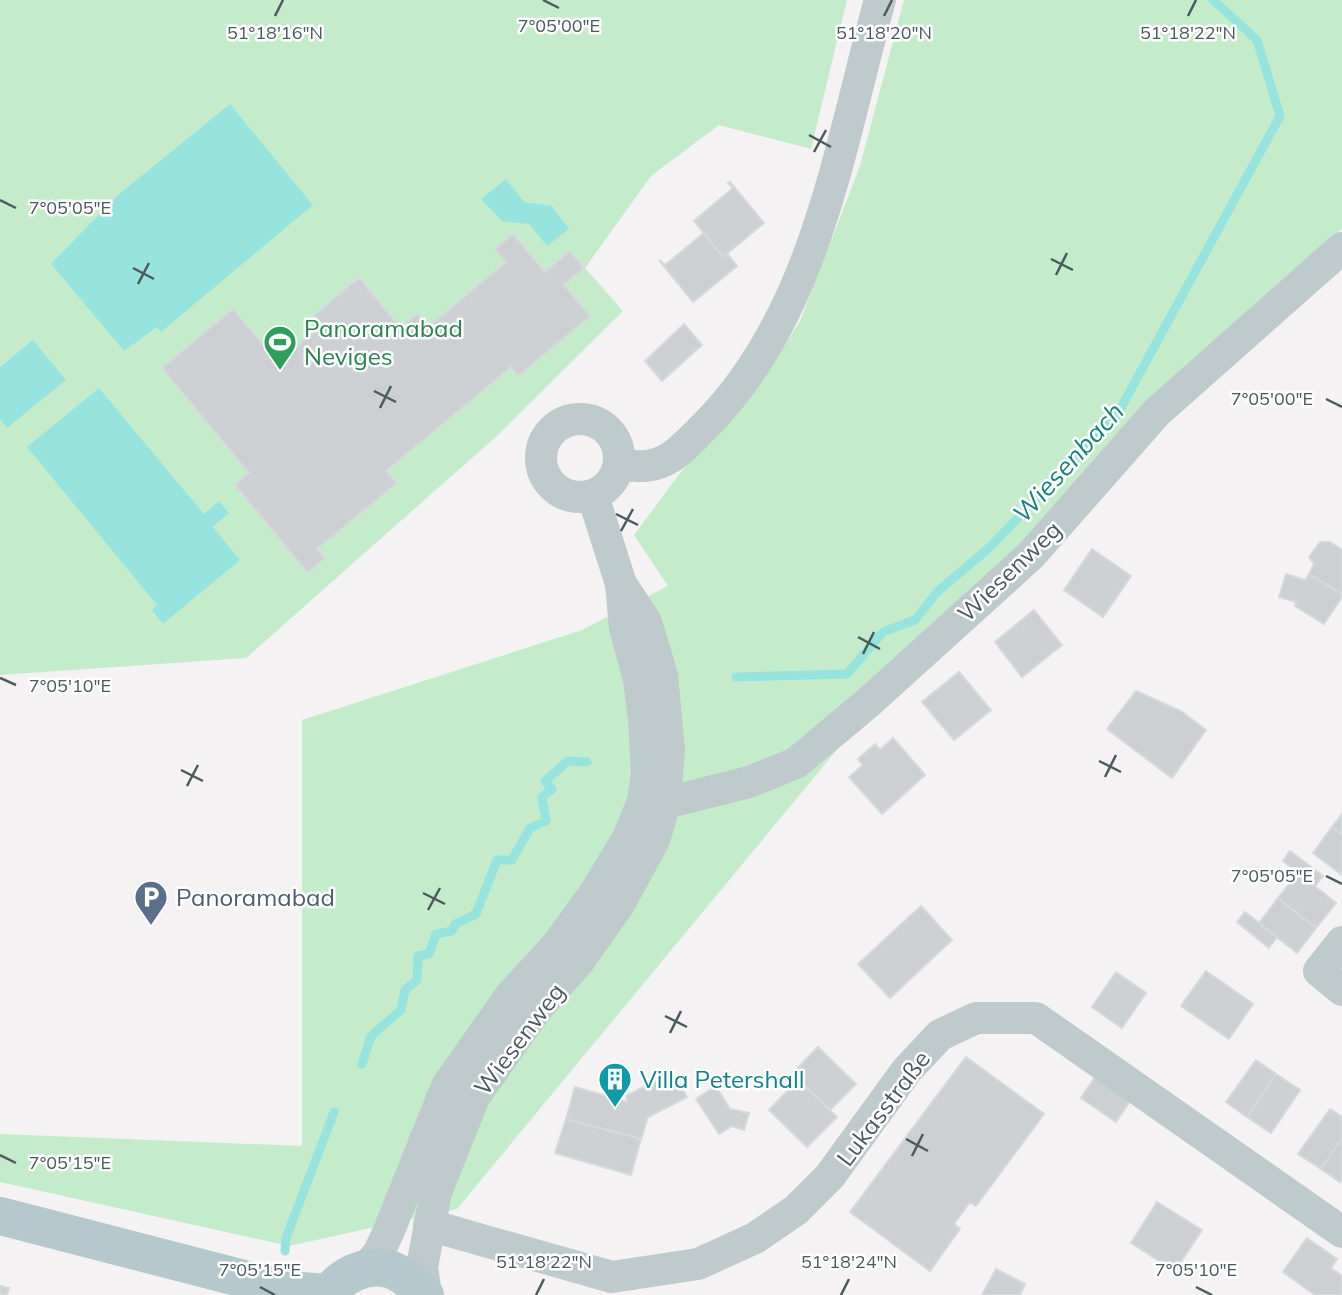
<svg xmlns="http://www.w3.org/2000/svg" width="1342" height="1295" font-family="Mulish,sans-serif">
<rect width="100%" height="100%" fill="#f4f2f2"/>
<path fill="#c5ecca" d="M0 0H847L811 149 719 125 651 176 585 268 623 311 499 434 246 658 0 675Z
M904 0H1342V229L1174 378 898 676 457 1209 289 1246 0 1182V1134L302 1146V720L582 630 668 586 634 535 683 469 767 373 800 321 860 166Z"/>
<path fill="#97e4df" d="M230 104 313 205 161 332 157 327 124 351 51 264 118 195Z
M506 179 524 202 552 206 569 229 547 246 529 224 502 221 481 199Z
M33 340 66 380 7 428 0 419V367Z
M99 388 204 514 219 501 229 513 213 527 240 560 163 624 152 610 157 605 27 447Z"/>
<g fill="none" stroke-linecap="round" stroke-linejoin="round">
<path stroke="#97e4df" stroke-width="9" d="M736 677 847 674 883 632 915 620 937 592 990 547 1117 415 1280 116 1257 40 1213 0
M362 1064 371 1036 401 1010 405 990 417 980 418 956 429 954 436 934 452 931 455 924 476 914 497 860H512L530 828 546 821 542 797 552 789 545 781 568 761 587 762
M285 1251 286 1238 334 1112"/>
</g>
<path fill="#ccd0d2" stroke="#d6d9dc" stroke-width="2" d="M730 182 764 223 723 257 694 221 733 188 728 183Z
M704 233 723 257 727 253 737 266 693 302 659 260 665 265Z
M513 234 545 272 570 251 584 268 564 285 590 316 518 376 511 367 386 471 397 483 317 549 325 558 308 573 235 485 249 473 162 368 233 309 278 363 322 325 314 315 359 278 400 327 417 314 428 327 506 262 495 249Z
M684 324 702 345 662 381 645 361Z
M1320 542H1330L1342 550V594L1309 574 1314 564 1309 557Z
M1092 549 1131 576 1103 617 1064 590Z
M1286 574 1305 580 1309 574 1342 594V597L1324 624 1295 606 1296 602 1279 597Z
M1034 610 1062 645 1022 677 995 642Z
M959 672 991 710 954 740 922 702Z
M1136 691 1181 711 1206 730 1172 778 1107 729Z
M893 738 925 775 882 814 849 777 863 765 858 759 875 744 880 750Z
M1342 814V835L1332 827Z
M1332 827 1342 835V875L1313 853Z
M1290 851 1323 876 1315 886 1283 861Z
M1298 873 1336 903 1316 928 1278 898Z
M1278 898 1316 928 1297 953 1259 923Z
M921 906 952 940 890 998 858 964Z
M1245 912 1277 937 1269 948 1237 922Z
M1206 971 1253 1004 1229 1039 1181 1006Z
M1116 972 1146 993 1122 1028 1092 1007Z
M818 1047 856 1084 830 1110 792 1074Z
M966 1057 1044 1114 976 1206 970 1202 954 1224 960 1229 930 1271 850 1212Z
M1256 1060 1276 1074 1247 1117 1226 1102Z
M672 1072 687 1097 648 1117 641 1139 566 1119 575 1087 627 1102 626 1096Z
M1276 1074 1300 1090 1271 1133 1247 1117Z
M1095 1077 1130 1101 1116 1122 1081 1098Z
M798 1080 837 1117 807 1147 769 1110Z
M716 1086 730 1109 749 1113 744 1130 732 1126 719 1134 696 1099Z
M1330 1109 1342 1117V1138L1321 1169 1298 1154Z
M566 1119 641 1139 631 1175 555 1153Z
M1342 1138V1179L1340 1182 1321 1169Z
M1157 1202 1202 1230 1175 1271 1131 1243Z
M1307 1238 1337 1259 1331 1268 1342 1276V1295H1315L1283 1272Z
M996 1269 1025 1284 1020 1295H982Z
M0 1286 9 1288 7 1295H0Z"/>
<g fill="none" stroke-linecap="round" stroke-linejoin="round">
<path stroke="#bfcacc" stroke-width="32" d="M541 458a39 39 0 1 1 78 0a39 39 0 1 1-78 0Z
M621 464C661 473 676 455 703 428 816 316 839 147 880 0
M643 801 665 803 749 782 796 763 870 701 1031 555 1157 412 1342 248
M1342 942 1319 971 1342 990
M429 1225 612 1277 698 1264 755 1238 796 1210 830 1176 907 1070 940 1035 976 1018H1036L1342 1232
M365 1270 379 1252 388 1233 447 1086 511 995 557 945 596 891 628 838 643 801 647 772 644 719 639 679 625 628 621 584 593 496
M426 1295 422 1267 436 1192 474 1097 535 1011 579 961 619 904 654 840 665 803 669 749 662 675 646 622 623 587"/>
<path stroke="#b4c8cd" stroke-width="38" d="M0 1216 287 1290 328 1293
M327 1295C341 1276 365 1263 389 1269 403 1273 415 1285 425 1295"/>
</g>
<path fill="none" stroke="#4b5a5d" stroke-width="2.5" d="M543 0 559 8M275 16 283 0M884 16 892 0M1188 16 1196 0M809 135 831 147M814 152 826 130M0 200 16 208M1051 259 1073 270M133 268 154 279M1056 275 1067 253M138 284 149 263M374 391 396 402M1326 399 1342 407M380 408 391 386M616 514 638 525M621 531 633 509M858 637 880 649M863 654 874 632M0 678 16 685M1099 761 1121 772M181 770 203 781M1105 777 1116 755M187 786 198 765M1326 876 1342 884M423 893 445 904M428 910 440 888M665 1016 687 1027M670 1033 681 1011M906 1139 928 1151M0 1155 16 1163M912 1156 923 1134M260 1287 275 1295M1196 1287 1212 1295M536 1295 544 1279M841 1295 849 1279"/>
<defs>
<symbol id="stadium-pin" viewBox="-11 -11 22 30"><path d="M0 17L-7.5 6A9.5 9.5 0 1 1 7.5 6Z" fill="#2e9e5b" stroke="#fff"/><path d="M0-5a6.5 5 0 1 0 0 10a6.5 5 0 1 0 0-10ZM-3.5-1.8h7v3.6h-7Z" fill="#fff"/></symbol>
<symbol id="parking-pin" viewBox="-11 -11 22 30"><path d="M0 17L-7.5 6A9.5 9.5 0 1 1 7.5 6Z" fill="#5c6f8a" stroke="#fff"/><path d="M-3.5-5.5H1a3.5 3.5 0 0 1 0 7H-1V5.5H-3.5ZM-1-3.4V-.6H.8a1.4 1.4 0 0 0 0-2.8Z" fill="#fff"/></symbol>
<symbol id="building-pin" viewBox="-11 -11 22 30"><path d="M0 17L-7.5 6A9.5 9.5 0 1 1 7.5 6Z" fill="#0f9aa8" stroke="#fff"/><path d="M-4-6H4V6H1V3H-1V6H-4ZM-2.5-4.3h1.7v1.8h-1.7ZM.8-4.3h1.7v1.8H.8ZM-2.5-1h1.7V.8h-1.7ZM.8-1h1.7V.8H.8Z" fill="#fff"/></symbol>
</defs>
<g fill-rule="evenodd">
<use href="#stadium-pin" x="261" y="323" width="38" height="52"/>
<use href="#parking-pin" x="132" y="878" width="38" height="52"/>
<use href="#building-pin" x="596" y="1060" width="38" height="52"/>
</g>
<g text-anchor="middle" dominant-baseline="central" stroke-width="5" stroke-linejoin="round" paint-order="stroke">
<g font-size="24" fill="#27864d" stroke="#fff" text-anchor="start">
<text x="304" y="328">Panoramabad<tspan x="304" dy="28">Neviges</tspan></text>
</g>
<g font-size="24" fill="#4b5a5d" stroke="#fff">
<text transform="translate(1009 571) rotate(-44)">Wiesenweg</text>
<text transform="translate(519 1039) rotate(-53)">Wiesenweg</text>
<text transform="translate(883 1108) rotate(-53)">Lukasstraße</text>
</g>
<g font-size="24" fill="#4e5e75" stroke="#fff" text-anchor="start">
<text x="176" y="897">Panoramabad</text>
</g>
<g font-size="24" fill="#0d838f" stroke="#fff" text-anchor="start">
<text x="640" y="1079">Villa Petershall</text>
</g>
<g font-size="26" font-style="italic" fill="#19837c" stroke="#fff">
<text transform="translate(1068 462) rotate(-48)">Wiesenbach</text>
</g>
</g>
<g font-size="18" text-anchor="middle" fill="#4b5a5d" stroke="#fff" stroke-width="5" stroke-linejoin="round" paint-order="stroke">
<text x="559" y="32">7°05'00"E</text>
<text x="275" y="39">51°18'16"N</text>
<text x="884" y="39">51°18'20"N</text>
<text x="1188" y="39">51°18'22"N</text>
<text x="70" y="214">7°05'05"E</text>
<text x="1272" y="405">7°05'00"E</text>
<text x="70" y="692">7°05'10"E</text>
<text x="1272" y="882">7°05'05"E</text>
<text x="70" y="1169">7°05'15"E</text>
<text x="544" y="1268">51°18'22"N</text>
<text x="849" y="1268">51°18'24"N</text>
<text x="260" y="1276">7°05'15"E</text>
<text x="1196" y="1276">7°05'10"E</text>
</g>
</svg>
